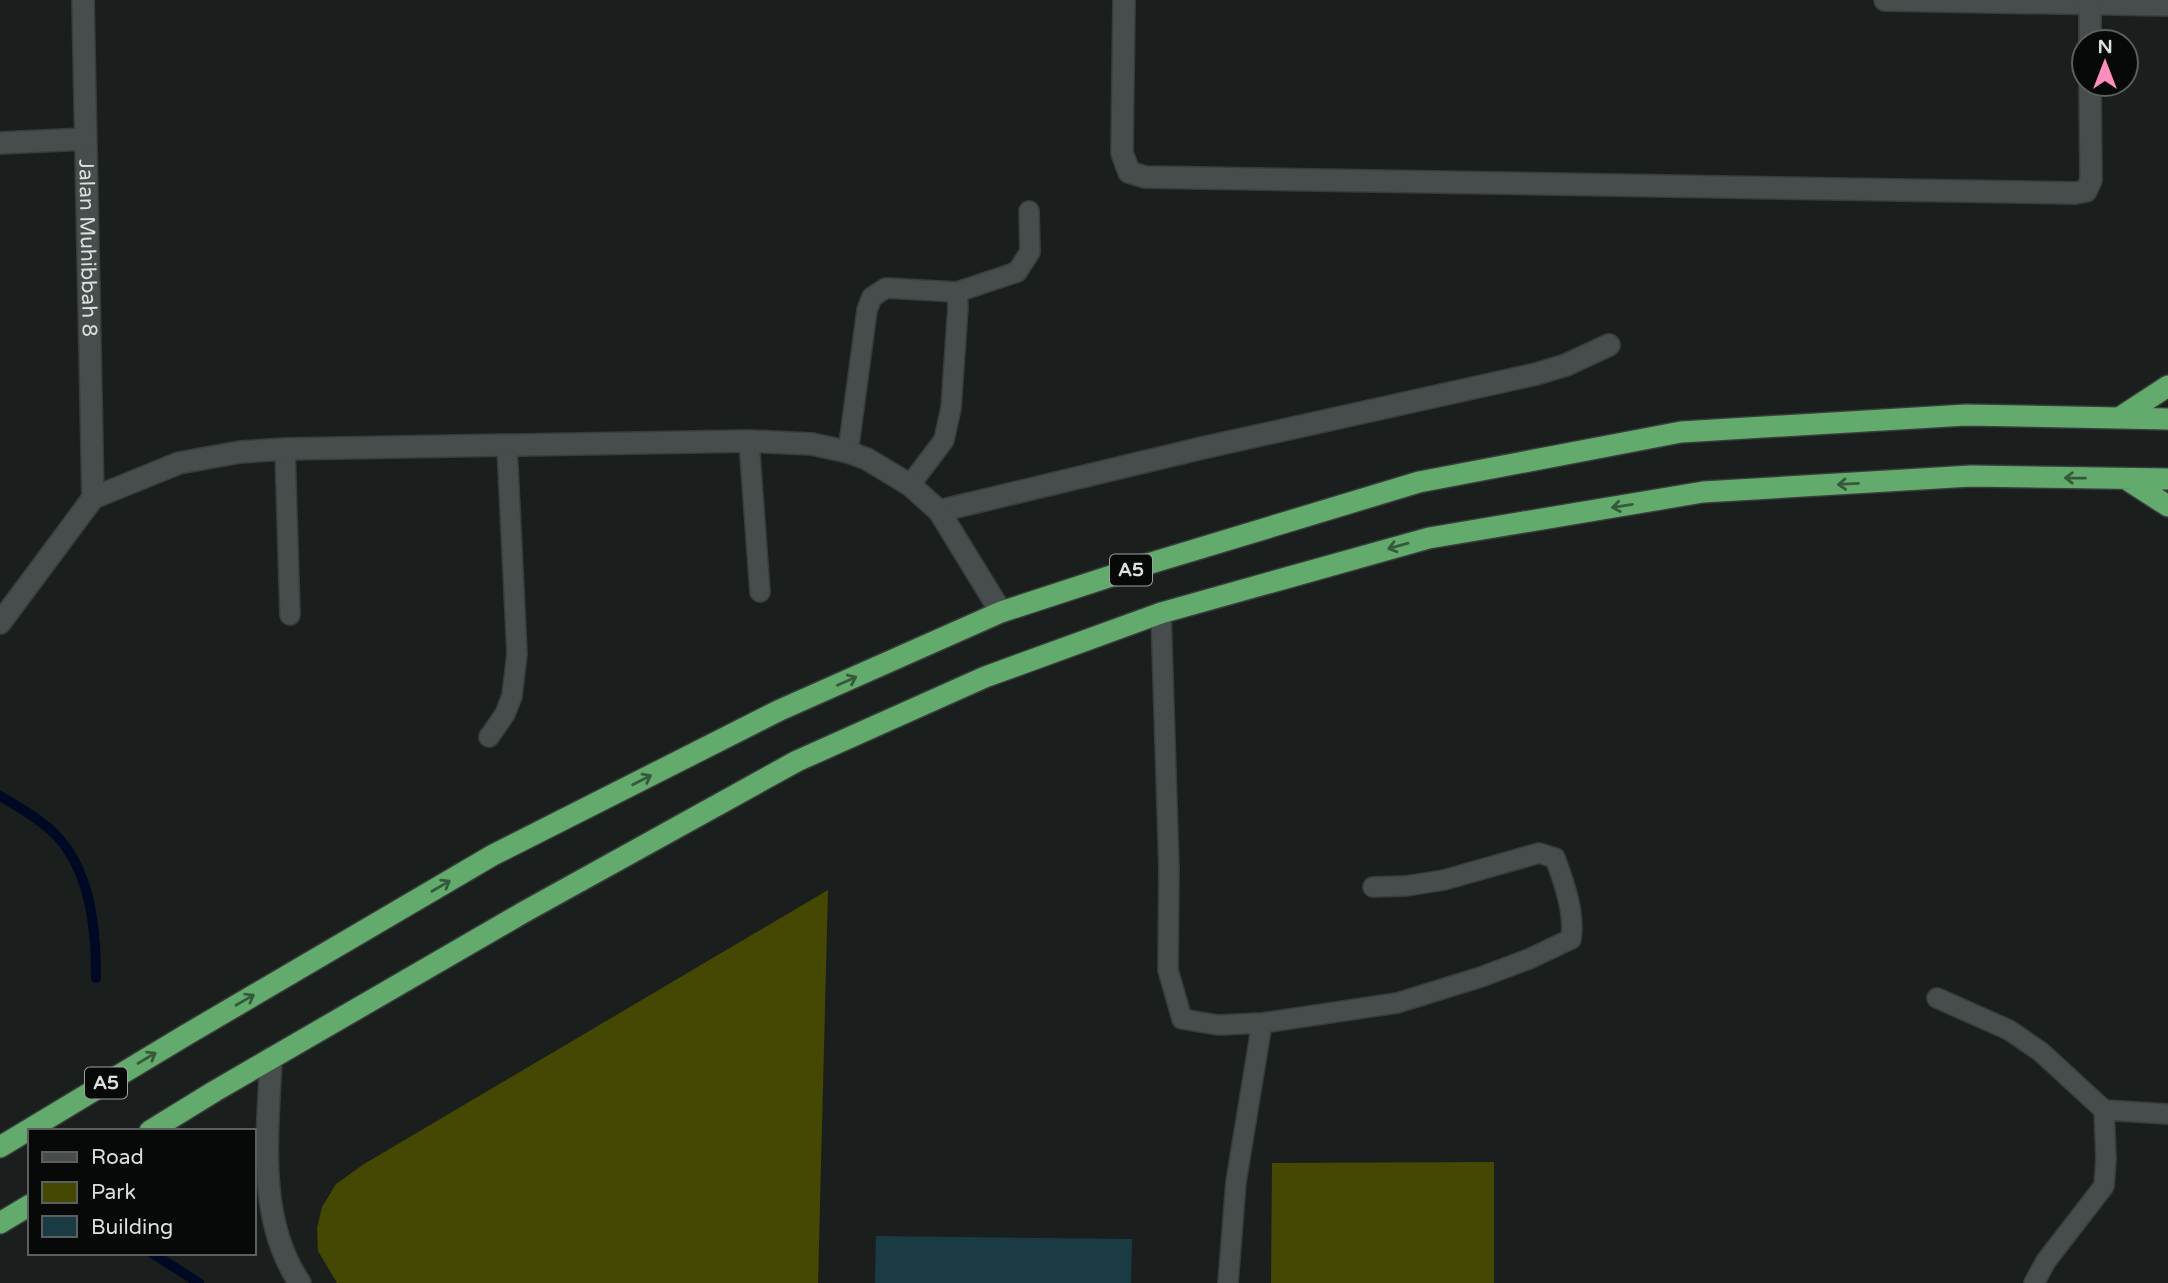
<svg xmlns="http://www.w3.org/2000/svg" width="2168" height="1283" font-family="'Varela Round',sans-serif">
<rect width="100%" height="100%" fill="#1a1f1e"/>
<path fill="#454802" d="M828 890 818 1283H337L318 1251 317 1228 322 1207 336 1184 364 1164Z
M1494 1162V1283H1271L1272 1163Z"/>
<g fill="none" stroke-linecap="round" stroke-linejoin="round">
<path stroke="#000923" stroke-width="10" d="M0 796C19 807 38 818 54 833 91 870 96 929 96 978
M152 1253 199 1283"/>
</g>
<path fill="#1a3b44" d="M876 1236 1132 1239 1131 1283H875Z"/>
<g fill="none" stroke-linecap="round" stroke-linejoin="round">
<defs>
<path id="lane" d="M749 441 760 592
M285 449 290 615
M848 452 867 310 872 297 886 288 957 292
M910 485 944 440 951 408 958 307 957 292 1017 272 1030 252 1029 211
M1161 613 1169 869 1168 970 1182 1019 1218 1025 1262 1023 1397 1003 1481 977 1529 959 1571 939C1575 913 1564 882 1555 858L1539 853 1444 880 1406 886 1373 887
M489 737 505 714 512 696 517 654 507 446
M1937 998 2009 1030 2041 1052 2104 1110 2168 1114
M1228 1283 1236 1182 1262 1023
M2034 1283 2046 1261 2104 1186 2106 1159 2104 1110"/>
<g id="street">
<path id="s1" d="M83 0 93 498"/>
<path d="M1124 0 1122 153 1129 172 1145 177 2075 193 2086 191 2091 180 2090 84"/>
<path d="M1885 0 2168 5"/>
<path d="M2090 4V42"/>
<path d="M0 143 85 139"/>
<path d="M939 511 1202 448 1536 374 1566 365 1609 345"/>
<path d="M0 623 93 498 179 463 240 452 285 449 749 441 812 444 848 452 867 459 910 485 939 511 1001 612"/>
<path d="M271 1058C268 1132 256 1219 300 1283"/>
</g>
<path id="highway" d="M2119 418 2168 386
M2126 479 2168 506
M150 1131 215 1091 524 912 797 761 985 677 1161 613 1429 538 1703 492 1971 476 2168 479
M0 1147 186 1035 493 855 780 710 1001 612 1151 563 1419 482 1681 432 1966 415 2168 419
M0 1223 30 1205"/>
</defs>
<use href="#lane" stroke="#383c3b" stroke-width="22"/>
<use href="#street" stroke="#383c3b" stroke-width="24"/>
<use href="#highway" stroke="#383c3b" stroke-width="24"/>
<use href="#lane" stroke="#474d4c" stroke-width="19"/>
<use href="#street" stroke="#474d4c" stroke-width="21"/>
<use href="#highway" stroke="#63ab6d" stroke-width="21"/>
</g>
<defs><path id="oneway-shaft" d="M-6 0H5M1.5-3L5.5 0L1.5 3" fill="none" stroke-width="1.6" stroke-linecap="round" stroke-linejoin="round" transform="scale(1.75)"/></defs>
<g stroke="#355a3a">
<use href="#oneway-shaft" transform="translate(2075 478) rotate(-179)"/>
<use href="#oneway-shaft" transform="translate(1848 484) rotate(177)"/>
<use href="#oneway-shaft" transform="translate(1622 506) rotate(171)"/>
<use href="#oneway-shaft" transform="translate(1398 546) rotate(164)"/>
<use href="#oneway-shaft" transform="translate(847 681) rotate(-24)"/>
<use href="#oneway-shaft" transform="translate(642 780) rotate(-27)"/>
<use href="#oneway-shaft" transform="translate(441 886) rotate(-30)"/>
<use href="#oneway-shaft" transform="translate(245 1000) rotate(-30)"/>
<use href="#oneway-shaft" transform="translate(147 1058) rotate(-31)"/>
</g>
<g text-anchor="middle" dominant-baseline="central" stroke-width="6" stroke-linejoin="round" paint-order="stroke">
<g fill="#070908" stroke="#9b9f9e" stroke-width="2">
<rect x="1110" y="554.5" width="42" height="31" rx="5"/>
<rect x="85" y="1067.5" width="42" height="31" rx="5"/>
</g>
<g font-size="19" font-weight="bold" fill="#dbdfde">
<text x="1131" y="570">A5</text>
<text x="106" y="1083">A5</text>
</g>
<g font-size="21" fill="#dbdfde" stroke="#070908">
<text stroke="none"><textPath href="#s1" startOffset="248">Jalan Muhibbah 8</textPath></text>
</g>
</g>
<rect x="28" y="1129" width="228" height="126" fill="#070908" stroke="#5c5f5e" stroke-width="2"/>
<rect x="42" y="1152" width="35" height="10" fill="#474d4c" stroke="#5c5f5e" stroke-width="2"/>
<text x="91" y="1164" font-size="21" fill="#dbdfde">Road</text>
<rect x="42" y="1182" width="35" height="21" fill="#454802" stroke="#5c5f5e" stroke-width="2"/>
<text x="91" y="1199" font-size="21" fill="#dbdfde">Park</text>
<rect x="42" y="1216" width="35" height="21" fill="#1a3b44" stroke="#5c5f5e" stroke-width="2"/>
<text x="91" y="1234" font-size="21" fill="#dbdfde">Building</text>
<g transform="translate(2105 63)"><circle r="33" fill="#070908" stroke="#5c5f5e" stroke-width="2"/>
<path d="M0-5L12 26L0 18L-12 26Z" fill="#fe8ebd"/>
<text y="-10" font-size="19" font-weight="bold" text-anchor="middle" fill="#dbdfde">N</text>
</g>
</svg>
